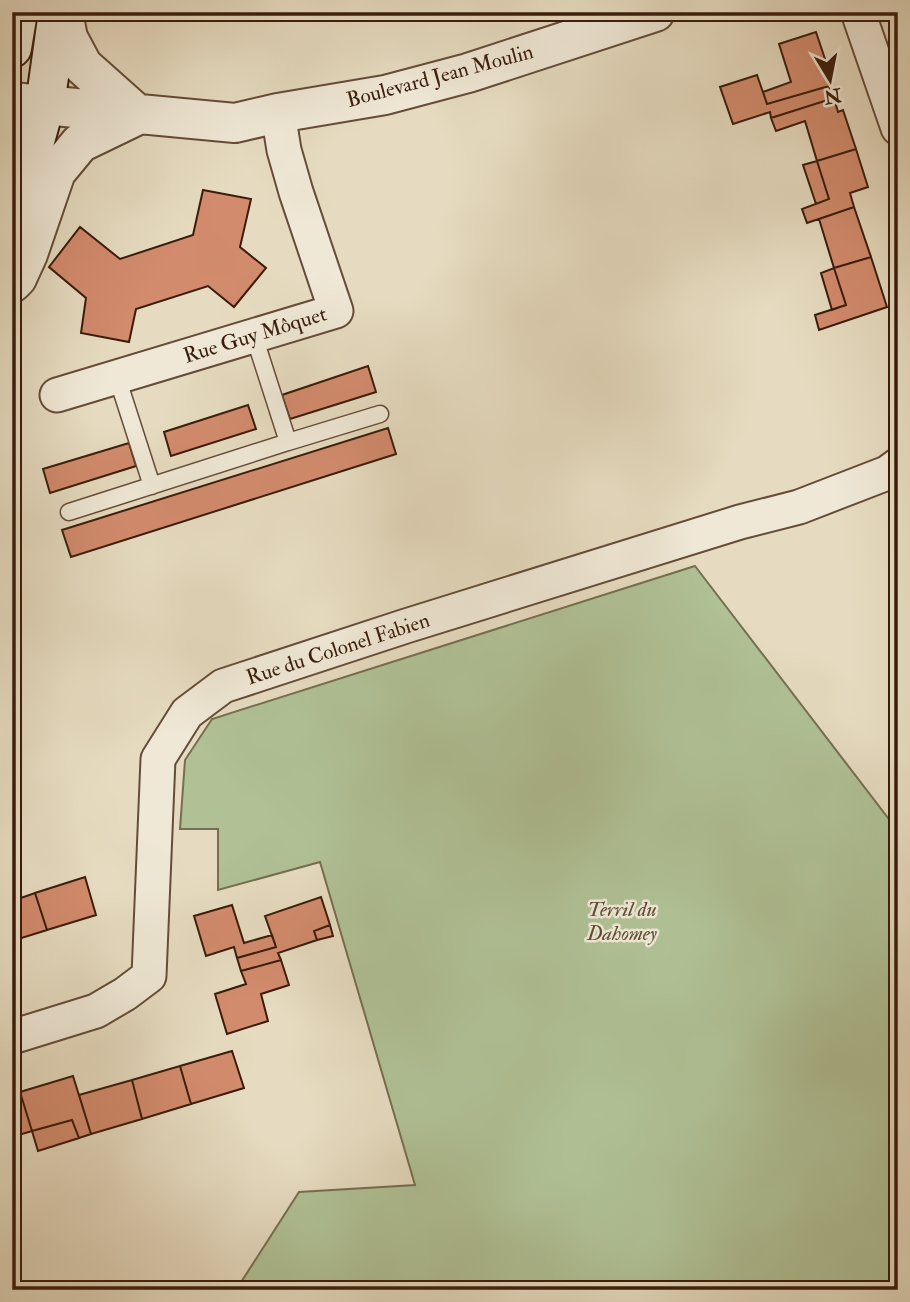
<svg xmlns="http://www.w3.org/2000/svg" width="910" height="1302" font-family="'IM FELL Double Pica',serif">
<rect width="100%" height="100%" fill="#e6dbc0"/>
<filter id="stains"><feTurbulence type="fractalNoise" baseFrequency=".00286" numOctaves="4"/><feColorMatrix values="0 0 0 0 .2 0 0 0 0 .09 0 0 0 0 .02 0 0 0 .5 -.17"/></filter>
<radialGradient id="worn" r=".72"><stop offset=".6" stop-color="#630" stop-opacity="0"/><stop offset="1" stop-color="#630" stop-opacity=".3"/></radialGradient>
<path fill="#b0c196" stroke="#756e50" stroke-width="2" d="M695 566 898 831V1290H236L299 1192 415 1185 320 862 218 890V829H180L185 760 212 719Z"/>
<path fill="#d28b6d" stroke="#3a1c0b" stroke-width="2" d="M816 32 829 71 825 73 829 86 767 104 763 92 791 82 779 44Z
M757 75 767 104 829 86 834 98 771 118 770 112 733 124 720 87Z
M834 98 838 112 843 110 856 149 817 161 805 121 776 131 771 118Z
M856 149 868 187 850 193 854 207 807 223 802 209 829 199 817 161Z
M817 161 829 199 816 204 803 165Z
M203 190 251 199 240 247 266 268 234 307 208 286 136 309 129 342 81 333 86 298 49 267 80 227 120 259 193 235Z
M854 207 871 257 834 268 819 219Z
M871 257 887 307 819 330 815 315 846 305 834 268Z
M834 268 846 305 832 310 821 273Z
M368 366 376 392 290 419 282 395Z
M248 405 256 429 171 456 164 432Z
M388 428 396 454 71 557 62 530Z
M129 443 136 466 50 493 43 469Z
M85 877 96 915 47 930 35 893Z
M35 893 47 930 12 941V901Z
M321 897 330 925 314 931 317 940 278 953 281 960 241 971 237 958 276 947 265 916Z
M232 905 244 943 272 935 276 947 237 958 234 947 206 956 194 916Z
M330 925 333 936 317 940 314 931Z
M281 960 289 985 261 994 268 1021 227 1034 215 994 246 984 241 971Z
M232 1051 244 1088 191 1104 180 1066Z
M180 1066 191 1104 142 1119 132 1080Z
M73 1076 91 1134 79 1138 72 1120 32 1131 20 1092Z
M132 1080 142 1119 91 1134 79 1095Z
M20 1092 32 1131 12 1137V1094Z
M72 1120 79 1138 38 1151 32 1131Z"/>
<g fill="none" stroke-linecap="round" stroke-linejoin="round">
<defs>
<path id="service" d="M254 336 288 442 380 414
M117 377 152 486
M69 512 288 442"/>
<path id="minor" d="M858 12 898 128
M57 395 336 311 296 192 284 150 278 113
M12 1037 96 1011 125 994 149 976 158 759 187 713 223 686 406 626 740 522 799 507 887 473 898 465"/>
<path id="tertiary" d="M63 12 68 38 83 66 138 115
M12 102 235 123 278 113 385 95 468 73 655 12
M12 283 17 278 28 254 56 172 80 143 138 115"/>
<path id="secondary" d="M12 48 18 12
M12 224 45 105 58 12"/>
</defs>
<use href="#service" stroke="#654c38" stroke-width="19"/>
<use href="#minor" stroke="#654c38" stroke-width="37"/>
<use href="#tertiary" stroke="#654c38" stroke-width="42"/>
<use href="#secondary" stroke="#3a1c0b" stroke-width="42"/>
<use href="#service" stroke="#efe8d6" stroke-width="16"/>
<use href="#minor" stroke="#efe8d6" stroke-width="33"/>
<use href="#tertiary" stroke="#efe8d6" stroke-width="38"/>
<use href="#secondary" stroke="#efe8d6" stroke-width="38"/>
</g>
<g text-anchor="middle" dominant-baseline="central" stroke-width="5" stroke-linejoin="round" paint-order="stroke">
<g font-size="21" fill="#3a1c0b" stroke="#efe8d6">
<text transform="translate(440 76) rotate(-15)">Boulevard Jean Moulin</text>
<text transform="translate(255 335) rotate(-17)">Rue Guy Môquet</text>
<text transform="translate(338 649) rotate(-18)">Rue du Colonel Fabien</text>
</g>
<g font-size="21" font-style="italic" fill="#5d4e35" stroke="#efe8d6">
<text x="622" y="909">Terril du<tspan x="622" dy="24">Dahomey</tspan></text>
</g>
</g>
<rect width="910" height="1302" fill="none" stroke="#e6dbc0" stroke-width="42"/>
<rect x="14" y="14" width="882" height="1274" fill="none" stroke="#3a1c0b" stroke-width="3.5"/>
<rect x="21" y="21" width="868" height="1260" fill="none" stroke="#3a1c0b" stroke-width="2"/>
<g transform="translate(830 80) rotate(170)" stroke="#efe8d6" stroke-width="5" paint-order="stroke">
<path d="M0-5L12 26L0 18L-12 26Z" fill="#3a1c0b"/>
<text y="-10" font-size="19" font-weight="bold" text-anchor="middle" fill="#3a1c0b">N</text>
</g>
<rect width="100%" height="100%" filter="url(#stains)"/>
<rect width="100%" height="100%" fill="url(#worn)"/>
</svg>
